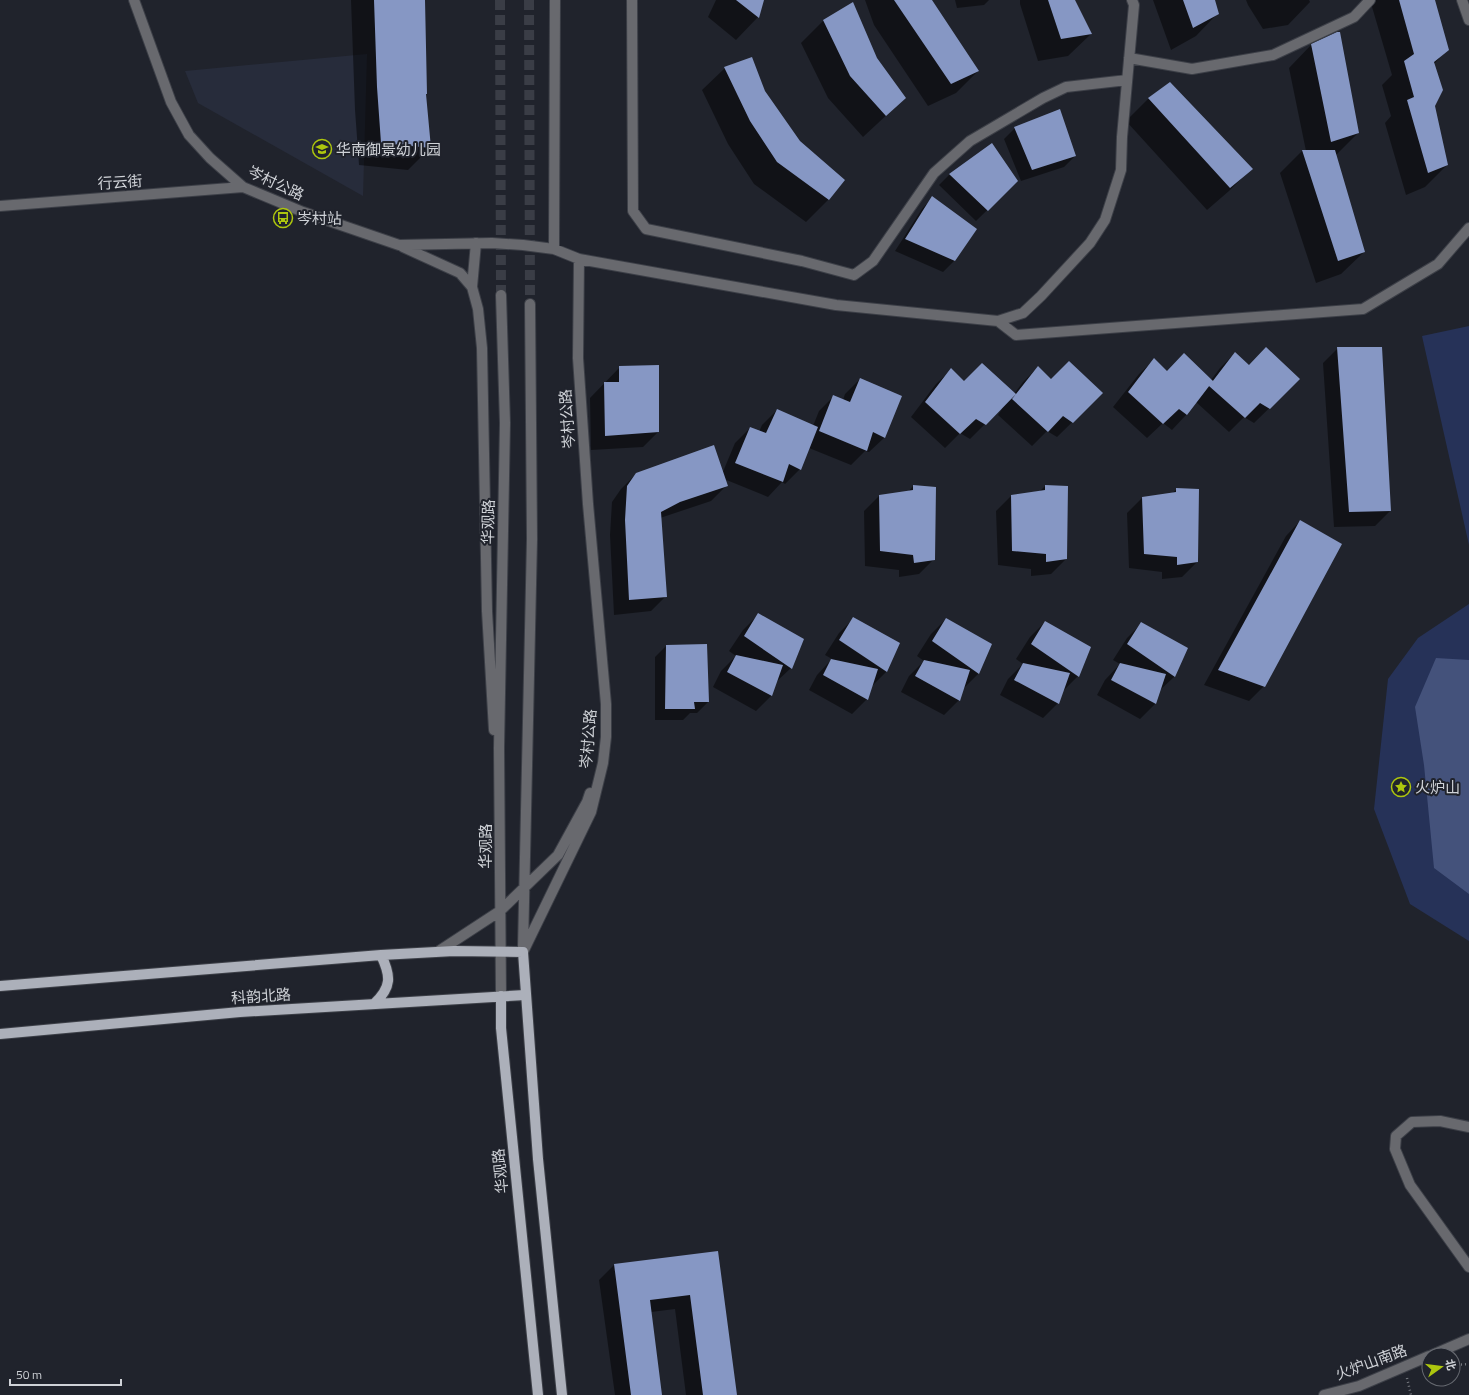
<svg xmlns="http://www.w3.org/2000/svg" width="1469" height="1395" font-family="'Titillium Web','Noto Sans SC',sans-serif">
<rect width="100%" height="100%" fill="#20232c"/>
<path fill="#272c3b" d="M367 54 363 196 198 103 185 71Z"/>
<path fill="#263258" d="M1469 326V545L1422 336Z
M1469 604V941L1410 904 1374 809 1388 679 1418 638Z"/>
<path fill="#44527b" d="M1436 658 1469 660V894L1434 868 1424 765 1415 707Z"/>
<path fill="#0007" d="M351 0H424L426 94 425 96 430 148 408 170 359 165 355 110Z
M716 0H763L758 17 736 40 708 17Z
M865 0H932L933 3 978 71 956 93 928 106 874 25Z
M955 0H989L984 5 957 8Z
M1020 0H1074L1091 34 1068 56 1038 61 1020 4Z
M1153 0H1214L1218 13 1196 36 1171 50Z
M1246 0H1309L1310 2 1288 25 1263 29 1248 5Z
M1370 0H1434L1447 50 1434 64V106L1447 165 1425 187 1406 195 1385 123 1391 116 1382 85 1392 75Z
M853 4 876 58 905 98 863 137 828 98 801 43 823 21Z
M1311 45 1358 133 1336 155 1364 252 1341 274 1316 283 1280 173 1302 151H1306L1289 68Z
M725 68 765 91 829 199 806 222 754 184 728 144 702 90Z
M1170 84 1251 169 1229 191 1207 210 1126 121 1148 99Z
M1015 128 1075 156 1064 167 1021 181 1004 139Z
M950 174 1017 181 976 221 939 185Z
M933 197 975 229 954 261 943 272 895 251 922 209Z
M1338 348 1390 511 1375 526 1334 527 1323 363Z
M1235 353 1248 366 1299 379 1254 423 1244 417 1229 432 1196 402 1186 415 1172 430 1163 423 1147 438 1113 407 1139 374 1154 360 1167 373 1211 380 1220 368Z
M620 367 658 432 643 447 591 450 590 398Z
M1038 367 1051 380 1102 393 1057 437 1047 431 1032 446 998 415 1002 409 1001 408 970 439 960 433 945 448 911 417 936 384 951 370 964 383 1014 394 1023 382Z
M860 379 901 396 884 438 869 452 865 451 851 465 809 448 800 469 785 484 782 482 768 497 724 479 726 486 711 501 660 518 666 596 651 611 614 615 610 535 612 502 621 489 636 474H722L735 443 750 428 759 432 762 425 777 410 813 426 819 411 834 396 843 400 845 394Z
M913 486 934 559 919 574 899 577V570L865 566 864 511 879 496 908 492Z
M1045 486 1066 559 1051 574 1031 576V569L998 565 996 511 1011 496 1040 491Z
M1177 489 1197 562 1182 577 1162 579V572L1129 568 1127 513 1142 498 1171 494Z
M1300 521 1264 686 1249 701 1204 685 1286 536Z
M758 615 803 640 791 668 775 683 771 696 756 711 713 687 721 671 736 656 729 651 743 630Z
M854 618 887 671 872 686 867 699 852 714 809 690 817 675 832 659 825 655 839 633Z
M946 619 979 673 964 688 959 700 944 715 901 692 909 676 924 661 917 656 931 634Z
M1045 622 1078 676 1063 691 1058 703 1043 718 1000 695 1008 679 1023 664 1016 659 1030 637Z
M1142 623 1187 648 1174 677 1159 691 1155 704 1140 719 1097 695 1105 680 1120 664 1113 660 1127 638Z
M706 645 708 702 697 713H690L683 720H655V657L666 646Z
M717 1252 736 1395H686L675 1309 651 1312 661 1395H615L599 1280 614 1265Z"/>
<path fill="#8697c4" d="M374 0H425L427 94H426L431 148 381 143 377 87Z
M736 0H764L759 18Z
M894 0H932L979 71 951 84Z
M1048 0H1075L1092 34 1061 39Z
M1183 0H1215L1219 14 1193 28Z
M1399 0H1435L1449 50 1434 62 1443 90 1435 106 1448 165 1428 173 1407 100 1414 97 1404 61 1414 54Z
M853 2 877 58 906 98 886 116 850 76 823 20Z
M1337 32H1340L1359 133 1331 142 1311 44Z
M752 57 765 91 800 141 845 180 829 200 777 162 750 121 724 67Z
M1170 82 1253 169 1230 188 1148 98Z
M1060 109 1076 156 1032 170 1014 127Z
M992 143 1018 181 988 211 949 174Z
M1302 150H1335L1365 252 1338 261Z
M932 196 977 229 955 261 905 239Z
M1266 347 1300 379 1270 409 1260 403 1245 418 1209 386 1235 352 1249 365Z
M1337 347H1382L1391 511 1349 512Z
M1184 353 1213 381 1187 415 1179 409 1163 424 1128 392 1154 358 1167 371Z
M1069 361 1103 393 1073 423 1063 416 1048 432 1012 399 1038 366 1051 379Z
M982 363 1016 394 986 425 976 419 960 434 925 402 951 368 964 381Z
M659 365V432L605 436 604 382H619V366Z
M860 378 902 396 885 438 873 432 867 451 819 431 833 395 850 402Z
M777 409 818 427 801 470 789 464 783 482 735 463 750 427 766 433Z
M714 445 728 486 680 502 661 512 667 597 629 600 625 520 627 486 636 473Z
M913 485 936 487 935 560 914 563 913 555 880 551 879 495 913 490Z
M1045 485 1068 486 1067 559 1046 562V554L1012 551 1011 495 1045 490Z
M1176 488 1199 489 1198 562 1177 565V557L1144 554 1142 497 1176 492Z
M1300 520 1342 544 1265 687 1218 670Z
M758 613 804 639 792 669 744 636Z
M853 617 900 643 887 672 839 640Z
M946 618 992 644 979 674 932 641Z
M1045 621 1091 647 1079 677 1031 644Z
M1141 622 1188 648 1175 677 1127 644Z
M707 644 709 702H694L695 709H665L666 645Z
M736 655 783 665 772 696 727 672Z
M831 659 878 669 868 700 823 675Z
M924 660 970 670 960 701 915 676Z
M1023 663 1070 673 1059 704 1014 680Z
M1120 663 1166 674 1156 704 1111 680Z
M718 1251 737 1395H703L690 1295 650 1300 662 1395H631L614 1264Z"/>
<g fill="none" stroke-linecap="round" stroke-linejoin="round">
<path stroke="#3a3d46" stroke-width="10" stroke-dasharray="10 5" stroke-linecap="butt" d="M500 0 501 295
M529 0 530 304"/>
<defs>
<path id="minor" d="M134 0 171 102 189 135 210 158 243 187 303 212 399 245 492 243 523 245 554 249 579 259 836 305 998 321 1023 313 1041 296 1090 243 1105 220 1121 170 1122 137 1134 5 1132 0
M632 0 633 211 646 229 802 261 854 275 873 261 934 173 970 141 1043 98 1066 87 1127 80
M1462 0 1469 20
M1129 58 1192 69 1273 55 1354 17 1370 0
M0 206 243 187
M476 243 472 287 478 309 482 348 487 611 494 730
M403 247 460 273 472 287
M554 249 555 0
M998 321 1016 335 1363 309 1438 264 1469 228
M523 948 532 539 530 304
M439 951 500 911 558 855 587 802 590 793
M523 952 591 812 603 763 606 737V704L588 504 578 358 579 259
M501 996 499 748 505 423 501 295
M1469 1127 1440 1121 1412 1122 1396 1136 1395 1149 1410 1185 1469 1267
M1432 1355 1469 1339
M1324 1395 1359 1386 1429 1356"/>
<path id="major" d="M0 986 381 955 454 951 523 952 538 1159 562 1395
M501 996V1028L538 1395
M374 1004C392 987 391 976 381 955
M0 1034 240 1012 525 995"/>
</defs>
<use href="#minor" stroke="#3c3f47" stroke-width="12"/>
<use href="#major" stroke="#3c3f47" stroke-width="12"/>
<path stroke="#75787f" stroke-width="2.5" stroke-dasharray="1 3" stroke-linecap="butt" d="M1453 1365 1469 1364
M1407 1378 1411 1395"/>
<use href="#minor" stroke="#68696e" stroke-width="10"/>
<use href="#major" stroke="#acb0ba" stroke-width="10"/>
</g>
<defs>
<symbol id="school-ring" viewBox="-11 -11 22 22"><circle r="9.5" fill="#20232c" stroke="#adc60e" stroke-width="1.5"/><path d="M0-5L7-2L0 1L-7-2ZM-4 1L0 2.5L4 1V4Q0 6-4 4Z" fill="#adc60e"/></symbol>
<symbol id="bus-ring" viewBox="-11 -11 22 22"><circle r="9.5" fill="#20232c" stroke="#adc60e" stroke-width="1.5"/><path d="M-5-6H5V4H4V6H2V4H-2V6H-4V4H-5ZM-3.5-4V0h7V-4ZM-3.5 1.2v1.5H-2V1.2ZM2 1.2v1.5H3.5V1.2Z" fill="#adc60e"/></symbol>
<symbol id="sight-ring" viewBox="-11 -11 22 22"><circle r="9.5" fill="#20232c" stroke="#adc60e" stroke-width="1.5"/><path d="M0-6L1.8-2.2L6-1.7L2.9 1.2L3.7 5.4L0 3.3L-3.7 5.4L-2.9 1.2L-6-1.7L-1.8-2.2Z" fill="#adc60e"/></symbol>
</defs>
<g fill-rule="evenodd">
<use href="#school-ring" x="311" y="138" width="22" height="22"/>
<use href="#bus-ring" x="272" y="207" width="22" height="22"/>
<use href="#sight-ring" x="1390" y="776" width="22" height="22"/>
</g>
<g text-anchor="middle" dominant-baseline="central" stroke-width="4" stroke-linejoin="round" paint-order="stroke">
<g font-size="15" fill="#cfd2d7" stroke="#20232c" text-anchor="start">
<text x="336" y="149">华南御景幼儿园</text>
<text x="297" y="218">岑村站</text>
<text x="1415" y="787">火炉山</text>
</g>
<g font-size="15" fill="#cfd2d7" stroke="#20232c">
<text transform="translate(120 182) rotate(-4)">行云街</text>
<text transform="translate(276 183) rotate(25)">岑村公路</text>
<text transform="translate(567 419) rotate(-94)">岑村公路</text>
<text transform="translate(488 522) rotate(-89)">华观路</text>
<text transform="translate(588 739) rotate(-85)">岑村公路</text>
<text transform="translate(485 846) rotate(-90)">华观路</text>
<text transform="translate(261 996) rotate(-4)">科韵北路</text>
<text transform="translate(500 1171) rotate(-95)">华观路</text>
<text transform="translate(1371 1362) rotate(-20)">火炉山南路</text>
</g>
</g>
<g transform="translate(1441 1367) rotate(76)"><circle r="19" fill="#20232c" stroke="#666970"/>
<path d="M0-3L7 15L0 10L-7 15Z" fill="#adc60e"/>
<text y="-6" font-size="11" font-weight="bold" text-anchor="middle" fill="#cfd2d7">北</text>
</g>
<path d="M10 1379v6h111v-6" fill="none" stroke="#cfd2d7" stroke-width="2"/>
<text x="16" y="1379" font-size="12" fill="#cfd2d7" stroke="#20232c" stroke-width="3" paint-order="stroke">50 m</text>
</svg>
